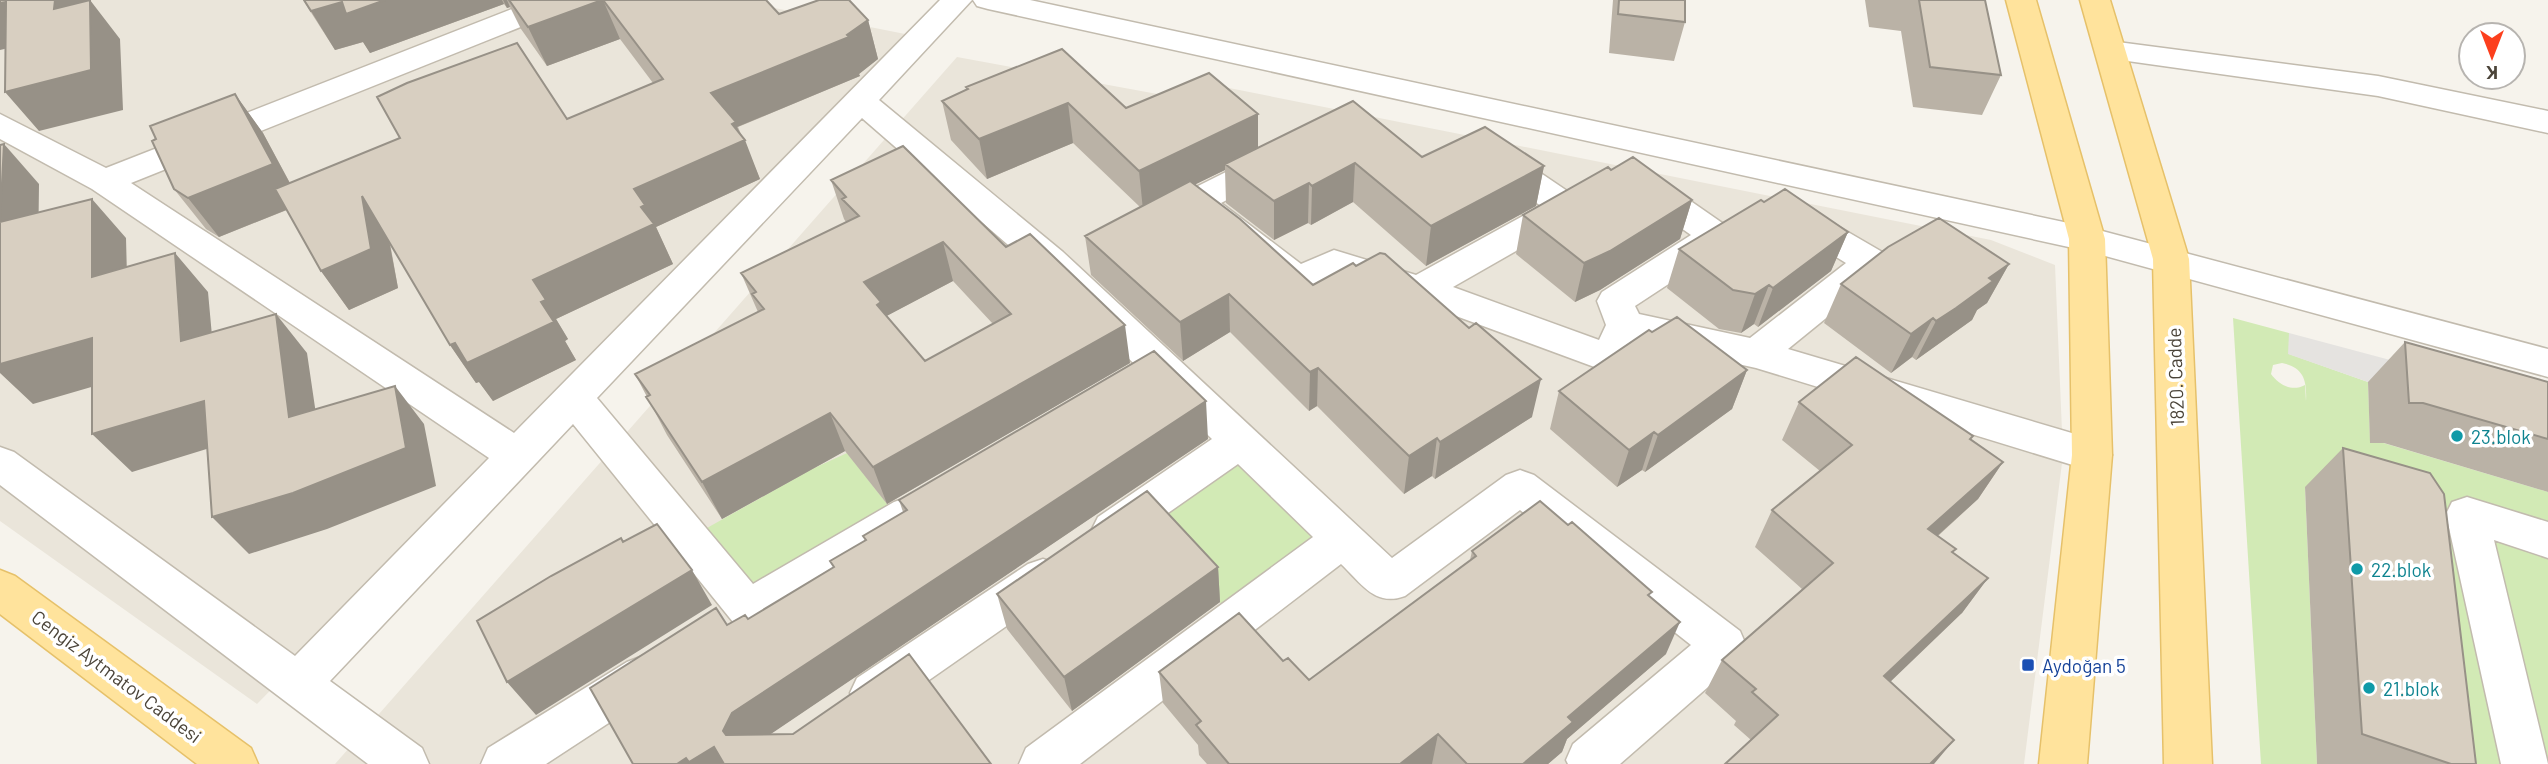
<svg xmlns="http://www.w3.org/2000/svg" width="2548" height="764" font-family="Barlow,sans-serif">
<rect width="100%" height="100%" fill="#f6f3ec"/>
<path fill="#eae5da" d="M0 0H735L915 36 257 704 0 521Z
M957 57 1179 98 1219 86 1991 240 2055 265 2063 455 2024 764H335Z"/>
<path fill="#d2eab5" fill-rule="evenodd" d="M2233 318 2289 333V354L2368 382 2370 439 2548 492V764H2423L2305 487 2317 764H2261ZM2282 363C2304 367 2307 381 2306 401L2305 385C2292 392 2279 385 2271 374L2273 365Z
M1240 441 1343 539 1226 609 1138 511Z
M847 453 891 509 748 609 691 537 810 470Z"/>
<path fill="#e5e3e0" d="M2289 333 2548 402V434L2368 382 2288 354Z"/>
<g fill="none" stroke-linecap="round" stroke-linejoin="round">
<defs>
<path id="minor" d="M535 0H577L573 6 131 183 514 433 940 0H972L879 100 1063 252 1392 558 1506 475 1520 470 1534 475 1740 631 1746 645 1740 659 1620 764H1568L1566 760 1573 744 1691 645 1520 510 1405 596C1375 607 1362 584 1341 564L1080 764H1019L1026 748 1313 537 1238 464 1128 541 1113 546 1098 541 1092 529 1098 517 1212 439 1037 270 862 118 597 398 753 584 894 502 909 497 924 502 930 514 924 526 763 622 748 628 733 622 573 424 330 681 422 748 429 764H368L0 485V447L14 452 295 656 489 458 92 189 0 139V114L106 168Z
M973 0H1030L2087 227 2548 349V377L2087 251 988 9 977 6Z
M2110 41 2378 76 2548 111V133L2378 96 2099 57 2095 50 2099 43Z
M1496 148 1508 151 1579 199 1584 207 1579 215 1453 287 1599 340 1606 325 1597 301 1602 292 1691 235 1632 193 1627 185 1632 177 1644 174 1656 177 1728 227 1734 236 1728 245 1635 306 1639 314 1750 338 1846 263 1786 226 1781 218 1786 210 1798 206 1810 210 1884 253 1889 262 1884 271 1788 349 2092 439 2106 444 2112 455 2106 466 2092 471 1756 368 1635 341 1621 368 1608 372 1407 298 1337 277 1298 294 1285 290 1184 209 1179 201 1184 193 1258 156 1270 153 1282 156 1287 164 1282 172 1221 203 1301 264 1334 250 1416 275 1541 206 1484 167 1479 159 1484 151Z
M2467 497 2548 522V558L2494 540 2548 764H2501L2446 514 2452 502Z
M1043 559 1058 564 1064 577 1058 590 889 708 873 714 857 708 850 693 857 678 1028 564Z
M643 656 659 662 666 676 659 690 546 764H481L488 748 627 662Z"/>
<path id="major" d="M2006 0H2036L2105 239 2112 455 2087 764H2039L2072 455 2069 239Z
M2080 0H2110L2189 259 2212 764H2164L2153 259Z
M0 570 15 576 251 748 258 764H197L0 614Z"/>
</defs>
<use href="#minor" stroke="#c2bbae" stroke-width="3"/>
<use href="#major" stroke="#e6c16a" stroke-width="3"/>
<use href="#minor" fill="#fff" fill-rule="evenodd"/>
<use href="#major" fill="#ffe39c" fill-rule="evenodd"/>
</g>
<path fill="#bab2a6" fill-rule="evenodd" d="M303 0H766L779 14 868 20 878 59 859 74 860 76 738 127 760 179 656 227 673 264 556 319 568 339 565 341 576 360 493 401 479 382 476 383 450 345 390 243 398 288 349 310 321 271 287 210 219 237 206 229 174 189 156 139 235 94 263 133 290 183 567 119 653 83 620 39 547 66 521 29 510 7 507 8 504 4 370 53 363 42 335 50Z
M1613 0H1685V22L1674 61 1609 53Z
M1865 0H1985L2001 75 1982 115 1913 107 1901 31 1869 27Z
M966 87 1126 108 1258 148 1422 157 1544 166 1536 206 1426 266 1353 202 1311 225 1308 223 1274 240 1226 203 1225 170 1195 184 1313 285 1532 417 1435 479 1432 476 1404 494 1317 406 1309 411 1230 332 1183 361 1091 275 1085 236 1140 207 1073 143 987 179 951 140 942 101 967 90Z
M1611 170 1692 200 1680 239 1600 290 1575 302 1516 254 1523 215Z
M831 180 1006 247 1130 363 887 504 845 451 722 519 667 435 635 374 758 312 741 273 846 222 844 219ZM953 281 993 324 925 361 886 316Z
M1764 202 1848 232 1831 271 1758 327 1754 324 1741 333 1719 329 1667 288 1679 249Z
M2009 264 1987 303 1977 310 1972 320 1916 360 1912 357 1891 373 1824 323 1841 284Z
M1652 332 1747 370 1732 409 1645 472 1642 470 1617 487 1550 429 1559 391Z
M2405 342 2548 382V492L2384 443H2370L2368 382Z
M1799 402 1973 436 1971 439 2003 462 1978 499 1938 536 1954 553 1988 578 1962 613 1751 740 1734 725 1736 721 1705 693 1722 660 1802 589 1755 547 1772 510 1820 471 1782 440Z
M1208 439 770 734 991 764H633L727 625 748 619 833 567 830 561 865 541 863 536 903 512 899 500Z
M2343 448 2476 764H2317L2305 487Z
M1472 551 1650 597 1666 654 1567 739 1562 752 1548 764H1207L1199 755 1198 745 1163 703 1159 672 1283 661 1309 680 1470 560Z
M1218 567 1220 602 1072 711 1007 629 997 594Z"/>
<path fill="#979187" d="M55 0H89L54 9Z
M90 0 120 39 123 110 39 131 5 92Z
M385 0H502L504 4 370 53 363 42 335 50 311 11 342 2Z
M503 0H507L510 7 507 8Z
M603 0 620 39 547 66 528 27Z
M6 2 38 41 0 50V3Z
M868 20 878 59 859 74 860 76 737 127 743 141 745 140 760 179 656 227 673 264 556 319 568 339 565 341 576 360 493 401 479 382 476 383 450 345 541 302 533 280 634 189 711 93 847 35Z
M235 94 263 133 301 204 219 237 188 198Z
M1068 103 1073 143 987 179 979 139Z
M1258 114V154L1225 164V170L1143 210 1139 171Z
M4 144 39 184 38 261 0 222Z
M1355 163 1353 202 1311 225 1312 186Z
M1544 166 1536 206 1426 266 1431 226Z
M1309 183 1308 223 1274 240V201Z
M362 196 388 235 398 288 349 310 321 271Z
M92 199 126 238 128 316 92 277Z
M1692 200 1680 239 1600 290 1575 302 1584 263Z
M1848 232 1831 271 1758 327 1773 288Z
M943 242 953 281 881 319 864 282Z
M175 253 208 292 216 380 181 341Z
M2009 264 1987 303 1977 310 1972 320 1916 360 1936 321 1989 278Z
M1769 285 1754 324 1741 333 1755 294Z
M1229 294 1230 332 1183 361 1180 322Z
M276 314 307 353 322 455 289 417Z
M1933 318 1912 357 1891 373 1911 334Z
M1125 325 1130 363 887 504 873 467Z
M92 338 129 376 33 404 0 373V364Z
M1318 368 1317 406 1309 411 1310 372Z
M1747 370 1732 409 1645 472 1658 435Z
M1541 379 1532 417 1435 479 1440 442Z
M395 386 424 424 436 486 327 529 249 554 212 517Z
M204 401 239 439 132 472 92 434Z
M1206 401 1208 439 753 746 745 763 723 731 732 713Z
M830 413 845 451 722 519 702 482Z
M1654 432 1642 470 1617 487 1629 450Z
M1437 438 1432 476 1404 494 1409 456Z
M2003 462 1978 499 1905 565 1928 529Z
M1218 567 1220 602 1072 711 1064 677Z
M692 570 712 605 536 715 507 682Z
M1988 578 1962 613 1861 710 1884 676Z
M1680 622 1666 654 1567 739 1562 752 1548 764H1523L1568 717Z
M1438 734 1432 764H1400Z
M1954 740 1934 764H1930Z
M714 747 725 764H691L689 762Z
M686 758 691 764H677Z"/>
<path fill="#d8cfc1" stroke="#979187" stroke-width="2" fill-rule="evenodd" d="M0 0H55L54 9 90 0 91 70 5 92 6 2 0 3Z
M304 0H385L346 14 342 2 311 11Z
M509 0H602L528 27Z
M603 0H766L779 14 819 0H849L868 20 847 35 849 37 711 93 736 122 732 124 745 140 634 189 645 205 641 207 654 224 533 280 546 300 541 302 554 322 467 363 455 343 450 345 362 196 371 249 321 271 275 189 400 138 377 97 407 83 517 43 567 119 663 79Z
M1619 0H1685V22L1618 14Z
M1919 0H1985L2001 75 1930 67Z
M1062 49 1126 108 1209 73 1258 114 1139 171 1068 103 979 139 942 101 968 89 966 87Z
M235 94 273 164 188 198 174 189 152 141 156 139 150 126Z
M1353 101 1422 157 1485 127 1544 166 1431 226 1355 163 1312 186 1309 183 1274 201 1225 164Z
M4 144 0 222 92 199V277L175 253 181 341 276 314 289 417 395 386 406 448 293 493 212 517 204 401 92 434V338L0 364V145Z
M903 146 1006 247 1030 234 1125 325 873 467 830 413 702 482 646 397 650 395 635 374 764 309 752 294 756 292 741 273 859 216 842 199 846 197 831 180ZM943 242 1011 314 925 361 877 305 881 302 864 282Z
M1633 157 1692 200 1610 251 1584 263 1523 215 1608 167 1611 170Z
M1190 181 1240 219 1313 285 1353 263 1356 266 1380 253 1385 254 1469 328 1476 323 1541 379 1440 442 1437 438 1409 456 1318 368 1310 372 1229 294 1180 322 1085 236Z
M1785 189 1848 232 1773 288 1769 285 1755 294 1733 290 1679 249 1761 200 1764 202Z
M1939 218 2009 264 1989 278 1993 281 1956 308 1936 321 1933 318 1911 334 1841 284 1888 247Z
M1677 317 1747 370 1658 435 1654 432 1629 450 1559 391 1649 330 1652 332Z
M2405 342 2548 382V439L2423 403H2409Z
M1154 351 1206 401 732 713 723 731 726 735 793 734 909 654 991 764H724L714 747 689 762 686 758 677 764H633L590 688 716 608 727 625 745 615 748 619 834 567 830 561 866 540 863 536 907 510 899 500Z
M1856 357 1973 436 1970 439 2003 462 1928 529 1956 549 1952 552 1988 578 1884 676 1954 740 1930 764H1725L1778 715 1752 692 1756 689 1722 660 1833 563 1772 510 1852 445 1799 402Z
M2343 448 2430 473 2444 494 2476 764H2451L2362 734Z
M1147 491 1218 567 1064 677 997 594Z
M1540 501 1568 525 1572 522 1652 592 1648 595 1680 622 1568 717 1573 722 1523 764H1467L1438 734 1400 764H1229L1196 725 1201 721 1159 672 1239 613 1283 661 1288 658 1309 680 1476 556 1472 551Z
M657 524 692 570 507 682 477 621 551 576 621 538 623 542Z"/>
<g fill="#0f9aa8" stroke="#fff" stroke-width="2.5">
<circle cx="2457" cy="436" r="7"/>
<circle cx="2357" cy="569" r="7"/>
<circle cx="2369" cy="688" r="7"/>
</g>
<rect fill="#1a4fb4" stroke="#fff" stroke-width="2.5" x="2021" y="658" width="14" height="14" rx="3.5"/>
<g text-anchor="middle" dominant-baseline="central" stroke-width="7" stroke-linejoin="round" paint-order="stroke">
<g font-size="19" fill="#4b4439" stroke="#fff">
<text transform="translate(2175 377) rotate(-92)">1820. Cadde</text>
<text transform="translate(117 676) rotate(37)">Cengiz Aytmatov Caddesi</text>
</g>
<g font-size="19" fill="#0d838f" stroke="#fff" text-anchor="start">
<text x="2471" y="436">23.blok</text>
<text x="2371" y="569">22.blok</text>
<text x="2383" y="688">21.blok</text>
</g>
<g font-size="19" fill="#164399" stroke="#fff" text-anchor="start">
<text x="2042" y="665">Aydoğan 5</text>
</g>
</g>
<g transform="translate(2492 56) rotate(180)"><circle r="33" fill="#ffffff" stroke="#b7b4b0" stroke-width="2"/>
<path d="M0-5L12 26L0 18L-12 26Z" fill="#fc3f1d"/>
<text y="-10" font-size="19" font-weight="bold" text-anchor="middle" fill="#4b4439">K</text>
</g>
</svg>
